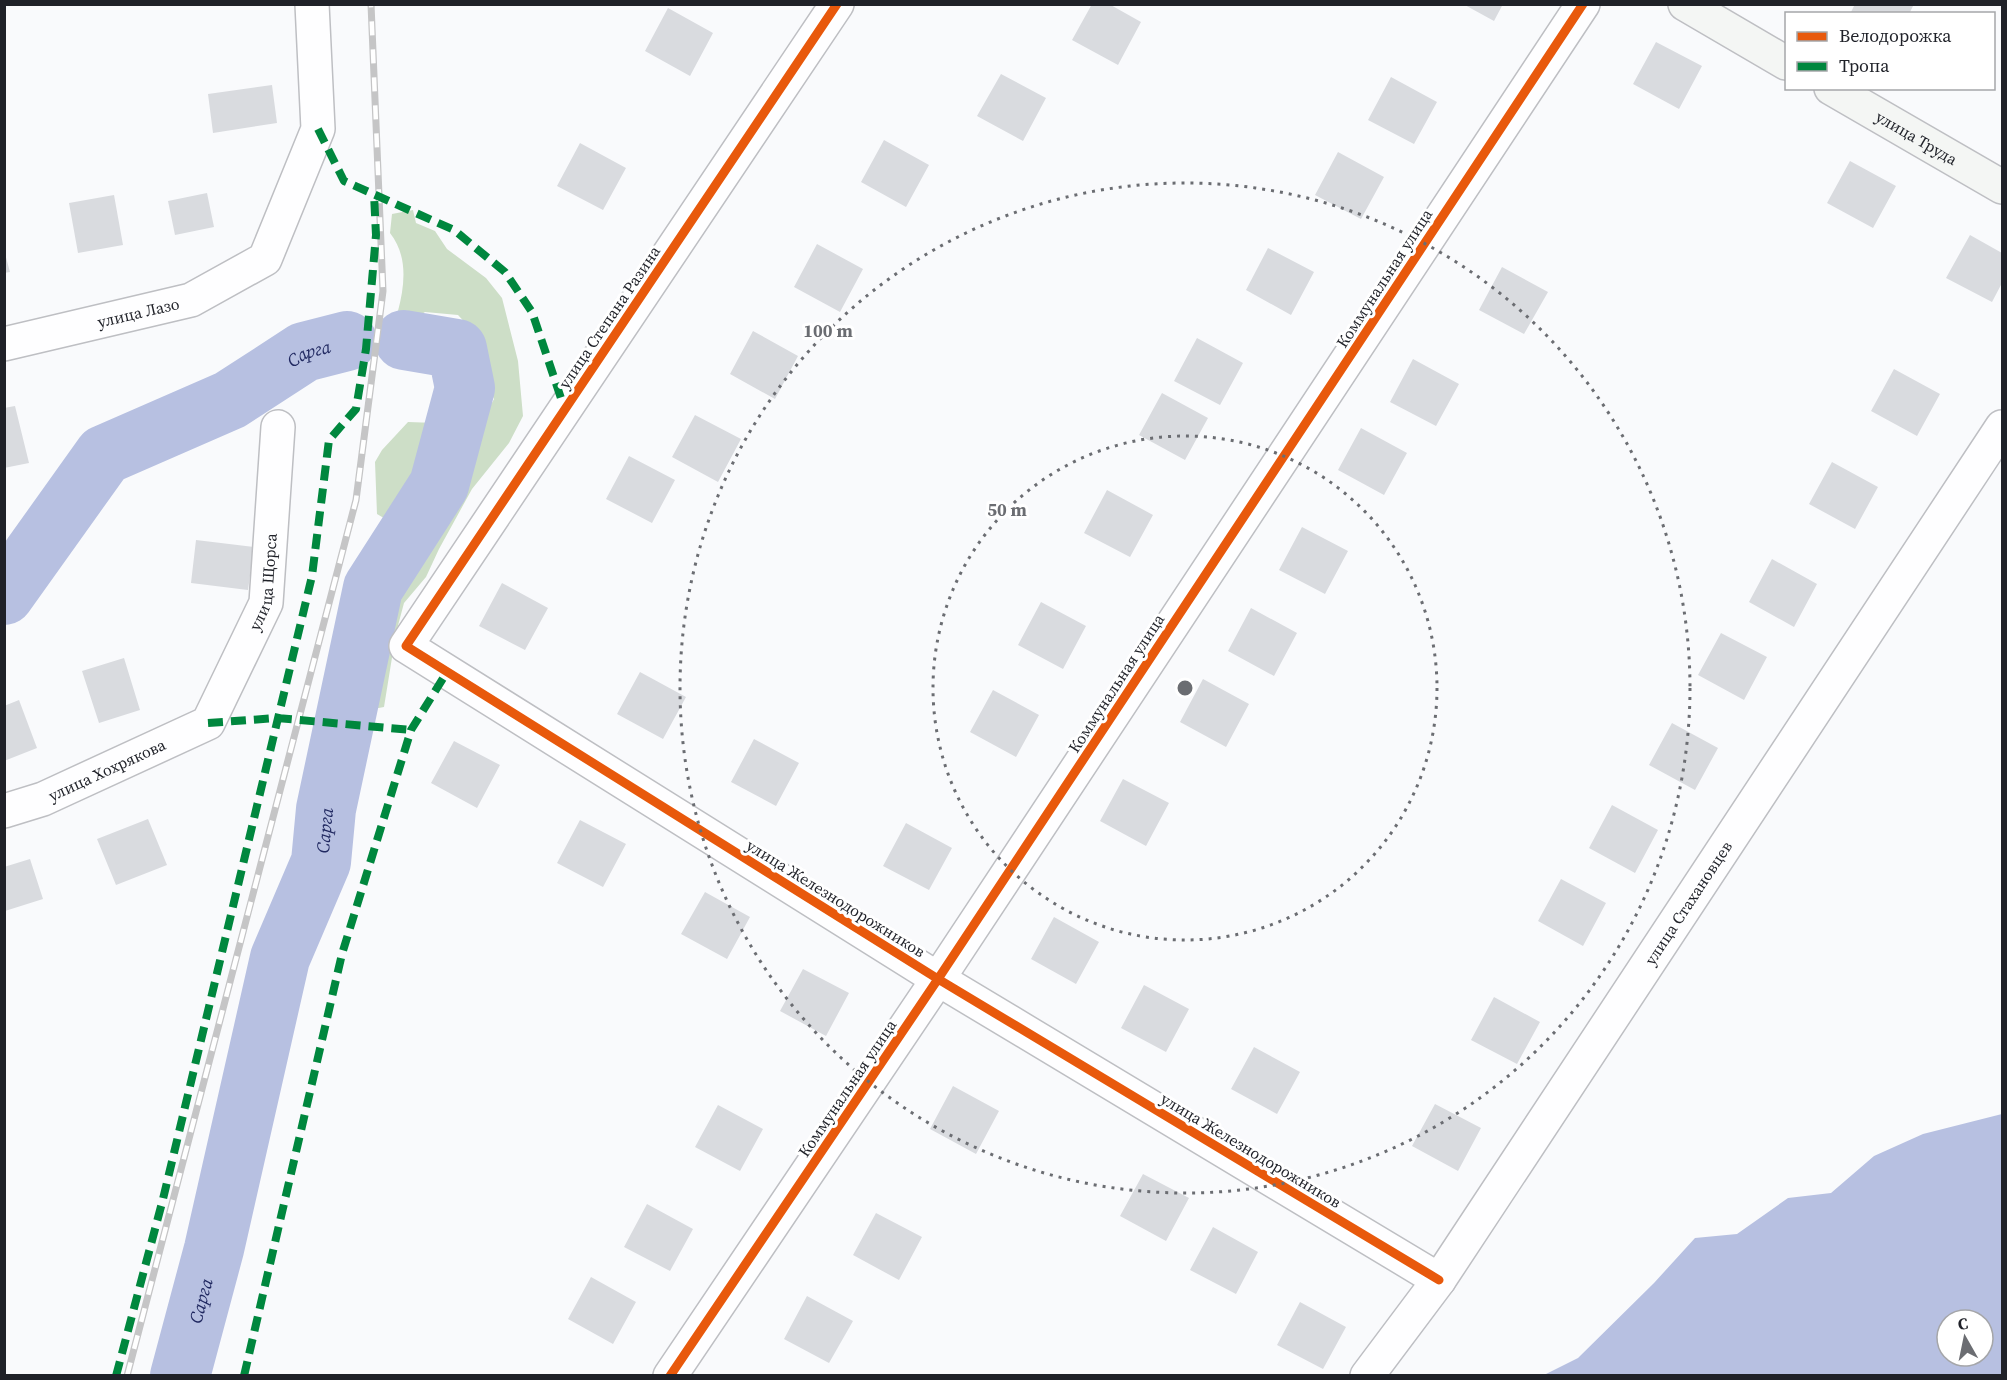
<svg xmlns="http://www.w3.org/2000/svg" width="2007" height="1380" font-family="'Source Serif 4',serif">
<rect width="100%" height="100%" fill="#f9fafc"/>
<path fill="#cddec7" d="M413 210 416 223 435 231 447 249 486 278 502 298 518 361 523 416 509 443 472 489 439 549 426 577 404 603 396 633 384 707 346 714 334 699 342 682 361 668 358 659 361 646 354 635 362 602C388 586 411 565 409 533L377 514 375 462 382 450 408 422 436 423C459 400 440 386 451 359L467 371 473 414 484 418 494 399C480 370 482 339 458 315L425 312 413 319 398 311C405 284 408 256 390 233L392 214Z"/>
<path fill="#b7c0e1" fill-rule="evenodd" d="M2002 1114V1375H1544L1578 1358 1654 1283 1695 1238 1737 1234 1788 1198 1831 1193 1874 1156 1923 1134ZM1947 1320H1983V1356H1947Z"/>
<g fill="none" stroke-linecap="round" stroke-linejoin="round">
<g stroke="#b7c0e1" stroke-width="60">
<path id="s1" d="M4 595 104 455 230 400 304 352 347 341"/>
<path id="s2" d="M180 1376 214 1249 280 958 321 862 326 809 373 588 439 485 465 388 457 349 404 340"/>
</g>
</g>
<path fill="#d9dbdf" d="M1092 4H1109L1141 22 1118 65 1072 40Z
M1463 4H1503L1494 21Z
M1855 4H1914L1909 14H1850Z
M668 8 713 33 690 76 645 51Z
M1656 42 1702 66 1679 109 1633 84Z
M1001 74 1046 98 1023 141 977 116Z
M1391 77 1437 102 1414 144 1368 120Z
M272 85 277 123 213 133 208 94Z
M884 140 929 165 906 207 861 182Z
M580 143 626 168 603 210 557 186Z
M1338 152 1384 177 1361 219 1315 195Z
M1850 161 1896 186 1873 228 1827 203Z
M207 193 214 227 175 235 168 201Z
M114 195 123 245 78 253 69 203Z
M1970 235 2002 253V283L1992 302 1946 278Z
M817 244 863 269 840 312 794 287Z
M1268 248 1314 272 1291 315 1246 290Z
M4 250 10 272 4 273Z
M1502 267 1548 292 1524 334 1479 310Z
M753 331 798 356 775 399 730 374Z
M1197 338 1243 363 1220 405 1174 381Z
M1413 359 1459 384 1436 426 1390 402Z
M1894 369 1940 394 1917 436 1871 411Z
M1162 393 1208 418 1185 460 1139 435Z
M15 406 29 463 4 468V408Z
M695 415 741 439 718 482 672 457Z
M1361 428 1407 453 1384 495 1338 470Z
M629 456 675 480 652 523 606 499Z
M1832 462 1878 487 1855 529 1809 504Z
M1107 490 1153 515 1130 557 1084 533Z
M1302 527 1348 551 1325 594 1279 570Z
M196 540 254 547 248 590 191 583Z
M1772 559 1817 584 1794 627 1749 602Z
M502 583 548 608 525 650 479 626Z
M1041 602 1086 626 1063 669 1018 645Z
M1251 608 1297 633 1274 676 1228 651Z
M1721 633 1767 657 1744 700 1698 675Z
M124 658 140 710 99 723 82 671Z
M640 672 686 697 663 739 617 714Z
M1203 679 1249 704 1226 747 1180 722Z
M993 690 1039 715 1016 757 970 732Z
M19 700 37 748 4 761V706Z
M1672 723 1718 748 1695 790 1649 765Z
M754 739 799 763 776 806 731 782Z
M454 741 500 765 477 808 431 783Z
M1123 779 1169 803 1146 846 1100 821Z
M1612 805 1658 830 1635 873 1589 848Z
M148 819 167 865 116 885 97 839Z
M580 820 626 844 603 887 557 863Z
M906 823 952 848 929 890 883 866Z
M30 859 43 899 5 911 4 867Z
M1561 879 1606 903 1583 946 1538 921Z
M705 892 750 917 727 959 681 934Z
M1054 917 1099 942 1076 984 1031 959Z
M803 969 849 993 826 1036 780 1011Z
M1144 985 1189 1009 1166 1052 1121 1028Z
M1494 997 1540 1022 1517 1064 1471 1040Z
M1254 1047 1300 1072 1277 1114 1231 1089Z
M953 1086 999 1111 976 1154 930 1129Z
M1435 1104 1481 1128 1458 1171 1412 1146Z
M718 1105 763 1129 740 1171 695 1147Z
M1143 1174 1189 1198 1166 1241 1120 1216Z
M647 1204 693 1229 670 1271 624 1247Z
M876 1213 922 1237 899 1280 853 1255Z
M1213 1227 1258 1252 1236 1294 1190 1270Z
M591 1277 636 1302 613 1344 568 1319Z
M807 1296 853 1321 829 1363 784 1339Z
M1300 1302 1346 1327 1323 1369 1277 1345Z"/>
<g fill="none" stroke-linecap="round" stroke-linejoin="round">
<defs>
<g id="street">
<path d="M837 4 406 646 938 979 1439 1280"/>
<path id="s3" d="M4 344 191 300 265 259 318 129 312 4"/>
<path id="s4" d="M4 811 43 799 208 723 266 603 278 427"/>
<path d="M670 1376 938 979 1583 4"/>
<path id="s5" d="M1367 1376 1439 1280 2002 427"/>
</g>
<g id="secondary">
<path d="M1685 4 1786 63"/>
<path id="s6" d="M1831 88 2002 187"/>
</g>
</defs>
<use href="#street" stroke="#bebfc3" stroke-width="36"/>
<use href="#secondary" stroke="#bebfc3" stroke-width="36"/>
<use href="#street" stroke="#fefeff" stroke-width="33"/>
<use href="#secondary" stroke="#f4f6f4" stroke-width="33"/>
<defs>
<path id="rail" d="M127 1376 356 500 383 291 371 4"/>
</defs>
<use href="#rail" stroke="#c5c5c6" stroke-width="7"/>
<use href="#rail" stroke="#fff" stroke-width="4.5" stroke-dasharray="14" stroke-linecap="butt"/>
<path stroke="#00873e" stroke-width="8" stroke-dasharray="15 8" stroke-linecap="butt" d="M318 129 344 181 454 230 505 272 532 312 565 410
M208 723 277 718 411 730
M116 1376 163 1199 312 576 329 440 356 409 366 349 376 235 374 194
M244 1376 342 954 411 730 447 672"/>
<defs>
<path id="cycleway" d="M837 4 406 646 938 979 1439 1280
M670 1376 938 979 1583 4"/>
</defs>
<use href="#cycleway" stroke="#fff" stroke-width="13"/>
<use href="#cycleway" stroke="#e8590c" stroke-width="9"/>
</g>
<g fill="none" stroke="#6b6d72" stroke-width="3" stroke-dasharray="3 6">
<circle cx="1185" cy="688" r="252"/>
<circle cx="1185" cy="688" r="505"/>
</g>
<g text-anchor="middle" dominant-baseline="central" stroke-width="6" stroke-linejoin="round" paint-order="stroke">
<g font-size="16" fill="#1f2128" stroke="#fff">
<text stroke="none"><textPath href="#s6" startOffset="99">улица Труда</textPath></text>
<text transform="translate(1384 278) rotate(-57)">Коммунальная улица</text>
<text stroke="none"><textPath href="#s3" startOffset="138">улица Лазо</textPath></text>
<text transform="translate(609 317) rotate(-56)">улица Степана Разина</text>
<text stroke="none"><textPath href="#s4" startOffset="376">улица Щорса</textPath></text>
<text transform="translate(1116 683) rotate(-57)">Коммунальная улица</text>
<text stroke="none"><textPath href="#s4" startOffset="111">улица Хохрякова</textPath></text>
<text transform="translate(836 898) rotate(32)">улица Железнодорожников</text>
<text stroke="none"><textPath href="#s5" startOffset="572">улица Стахановцев</textPath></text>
<text transform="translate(847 1088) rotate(-56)">Коммунальная улица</text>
<text transform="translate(1251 1150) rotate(31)">улица Железнодорожников</text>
</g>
<g font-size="18" font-style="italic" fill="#212961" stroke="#fff">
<text stroke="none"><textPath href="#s1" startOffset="402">Сарга</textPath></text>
<text stroke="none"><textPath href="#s2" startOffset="566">Сарга</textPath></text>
<text stroke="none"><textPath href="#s2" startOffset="78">Сарга</textPath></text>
</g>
</g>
<circle cx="1185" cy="688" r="9" fill="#6b6d72" stroke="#fff" stroke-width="3"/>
<g font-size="18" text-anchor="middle" font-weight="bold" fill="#6b6d72" stroke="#fff" stroke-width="6" stroke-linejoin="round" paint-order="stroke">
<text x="828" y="337">100 m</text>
<text x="1007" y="516">50 m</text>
</g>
<rect width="2007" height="1380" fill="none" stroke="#1f2128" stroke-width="12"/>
<rect x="1785" y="12" width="210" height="78" fill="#ffffff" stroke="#a5a6a9" stroke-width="1.5"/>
<rect x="1797" y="32" width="30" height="9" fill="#e8590c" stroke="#a5a6a9" stroke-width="1.5"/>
<text x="1839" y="42" font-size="18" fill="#1f2128">Велодорожка</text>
<rect x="1797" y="62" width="30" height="9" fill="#00873e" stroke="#a5a6a9" stroke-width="1.5"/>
<text x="1839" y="72" font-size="18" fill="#1f2128">Тропа</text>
<g transform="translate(1965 1338) rotate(351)"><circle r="28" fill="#ffffff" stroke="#a5a6a9" stroke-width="1.5"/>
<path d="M0-4.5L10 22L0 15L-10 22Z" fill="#6b6d72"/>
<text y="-9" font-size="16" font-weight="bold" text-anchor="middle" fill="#1f2128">С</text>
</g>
</svg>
